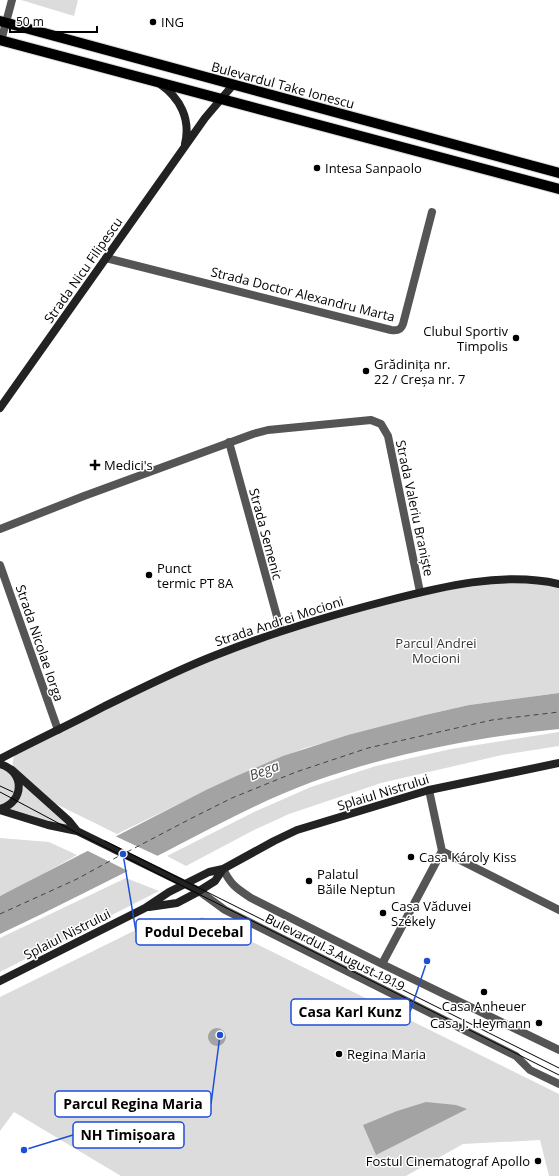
<svg xmlns="http://www.w3.org/2000/svg" width="559" height="1176" font-family="'Open Sans',sans-serif">
<rect width="100%" height="100%" fill="#fff"/>
<path fill="#dcdcdc" d="M21 0H78L74 16Z
M494 581 559 584V693L469 705 425 715 305 748 234 777 117 834 50 801 12 770 13 759 16 753 183 669 359 608Z
M559 732V746L502 755 381 783 289 814 254 830 186 866 167 856 254 812 311 787 376 766 451 749Z
M0 767C20 775 20 797 0 805Z
M21 781 71 827 47 822 6 809Z
M0 838 49 842 77 855 23 885 0 896Z
M126 878 159 891 0 972V938Z
M202 917 559 1094V1176H549L540 1140 463 1144 406 1176H121L14 1112 0 1131V997L152 922H158L162 926 163 930 197 929 198 919Z"/>
<path fill="#a3a3a3" d="M559 693V729C476 737 391 754 312 782 261 801 213 827 165 852 110 880 55 908 0 934V896L206 790 234 777 283 756 348 735 425 715 469 705Z
M208 1037a9 9 0 1 1 18 0a9 9 0 1 1-18 0Z
M426 1102 456 1105 467 1109 376 1155 363 1125 397 1111Z"/>
<path fill="#fff" d="M115 836 160 857 130 872 86 850Z"/>
<g fill="none" stroke-linecap="round" stroke-linejoin="round">
<path stroke="#444" stroke-width="1" stroke-dasharray="5 4" stroke-linecap="butt" d="M127 852 192 818 232 798 296 772 368 748 492 720 559 712
M0 914 77 879 119 856"/>
<defs>
<path id="primary" d="M0 21 559 173
M0 40 559 189"/>
</defs>
<use href="#primary" stroke="#dbdbdb" stroke-width="12"/>
<path stroke="#555" stroke-width="8" d="M1 41 12 0
M106 258 391 330C397 331 401 330 403 324L432 212
M229 442 281 631
M0 529 84 496 253 434 268 430 371 420 381 424 388 436 420 592
M0 565 58 730
M442 851 559 910
M223 869C231 885 236 888 251 898L382 964 559 1050
M199 891 225 910 516 1056 530 1070 559 1084
M382 964 442 851 429 790"/>
<path stroke="#222" stroke-width="8" d="M160 84C180 98 191 119 185 144
M0 408 205 118 233 85
M0 759C34 741 69 725 103 707 140 689 177 670 216 655 271 633 328 616 386 601 440 587 504 571 559 584
M0 764C25 771 25 802 0 809
M12 770 69 821 77 831
M0 810 48 825 77 831 199 891
M149 907 177 903 196 893 215 881 223 869
M0 981 145 908 169 892 209 872 223 869 274 841 297 830 429 790 559 763"/>
<use href="#primary" stroke="#000" stroke-width="10"/>
<path stroke="#000" stroke-width="1" d="M0 786 13 792
M0 792 75 832 559 1075
M105 841 559 1068"/>
</g>
<g fill="#000" stroke="#fff" stroke-width="1.5">
<circle cx="153" cy="22" r="4"/>
<circle cx="317" cy="168" r="4"/>
<circle cx="516" cy="338" r="4"/>
<circle cx="366" cy="371" r="4"/>
<path d="M93 459h4v4h4v4h-4v4h-4v-4h-4v-4h4z"/>
<circle cx="149" cy="575" r="4"/>
<circle cx="411" cy="857" r="4"/>
<circle cx="309" cy="881" r="4"/>
<circle cx="383" cy="913" r="4"/>
<circle cx="484" cy="992" r="4"/>
<circle cx="539" cy="1023" r="4"/>
<circle cx="339" cy="1054" r="4"/>
<circle cx="538" cy="1161" r="4"/>
</g>
<g text-anchor="middle" dominant-baseline="central" stroke-width="3" stroke-linejoin="round" paint-order="stroke">
<g font-size="13" fill="#000" stroke="#fff" text-anchor="start">
<text x="161" y="22">ING</text>
<text x="325" y="168">Intesa Sanpaolo</text>
<text x="508" y="331" text-anchor="end">Clubul Sportiv<tspan x="508" dy="15">Timpolis</tspan></text>
<text x="374" y="364">Grădinița nr.<tspan x="374" dy="15">22 / Creșa nr. 7</tspan></text>
<text x="104" y="465">Medici's</text>
<text x="157" y="568">Punct<tspan x="157" dy="15">termic PT 8A</tspan></text>
<text x="419" y="857">Casa Károly Kiss</text>
<text x="317" y="874">Palatul<tspan x="317" dy="15">Băile Neptun</tspan></text>
<text x="391" y="906">Casa Văduvei<tspan x="391" dy="15">Székely</tspan></text>
<text x="484" y="1006" text-anchor="middle">Casa Anheuer</text>
<text x="531" y="1023" text-anchor="end">Casa J. Heymann</text>
<text x="347" y="1054">Regina Maria</text>
<text x="530" y="1161" text-anchor="end">Fostul Cinematograf Apollo</text>
</g>
<g font-size="13" fill="#000" stroke="#fff">
<text transform="translate(283 85) rotate(15)">Bulevardul Take Ionescu</text>
<text transform="translate(83 270) rotate(-55)">Strada Nicu Filipescu</text>
<text transform="translate(303 294) rotate(14)">Strada Doctor Alexandru Marta</text>
<text transform="translate(415 508) rotate(78)">Strada Valeriu Braniște</text>
<text transform="translate(266 534) rotate(75)">Strada Semenic</text>
<text transform="translate(279 621) rotate(-18)">Strada Andrei Mocioni</text>
<text transform="translate(40 643) rotate(71)">Strada Nicolae Iorga</text>
<text transform="translate(383 792) rotate(-17)">Splaiul Nistrului</text>
<text transform="translate(67 934) rotate(-27)">Splaiul Nistrului</text>
<text transform="translate(335 952) rotate(27)">Bulevardul 3 August 1919</text>
</g>
<g font-size="13" fill="#333" stroke="#fff">
<text x="436" y="643">Parcul Andrei<tspan x="436" dy="15">Mocioni</tspan></text>
</g>
<g font-size="14" font-style="italic" fill="#444" stroke="#fff">
<text transform="translate(264 770) rotate(-21)">Bega</text>
</g>
</g>
<path fill="none" stroke="#1d4ed8" stroke-width="1.5" d="M123 854L136 932M427 961L410 1012M220 1035L211 1104M24 1150L73 1135"/>
<g fill="#1d4ed8" stroke="#fff" stroke-width="1.5">
<circle cx="123" cy="854" r="4"/>
<circle cx="427" cy="961" r="4"/>
<circle cx="220" cy="1035" r="4"/>
<circle cx="24" cy="1150" r="4"/>
</g>
<g fill="#fff" stroke="#1d4ed8" stroke-width="1.5">
<rect x="136" y="919" width="115" height="26" rx="4"/>
<rect x="291" y="999" width="119" height="26" rx="4"/>
<rect x="55" y="1091" width="156" height="26" rx="4"/>
<rect x="73" y="1122" width="111" height="26" rx="4"/>
</g>
<g font-size="14" text-anchor="middle" font-weight="bold" fill="#000">
<text x="194" y="937">Podul Decebal</text>
<text x="350" y="1017">Casa Karl Kunz</text>
<text x="133" y="1109">Parcul Regina Maria</text>
<text x="128" y="1140">NH Timișoara</text>
</g>
<path d="M10 26v6h87v-6" fill="none" stroke="#000000" stroke-width="2"/>
<text x="16" y="26" font-size="12" fill="#000000" stroke="#ffffff" stroke-width="3" paint-order="stroke">50 m</text>
</svg>
